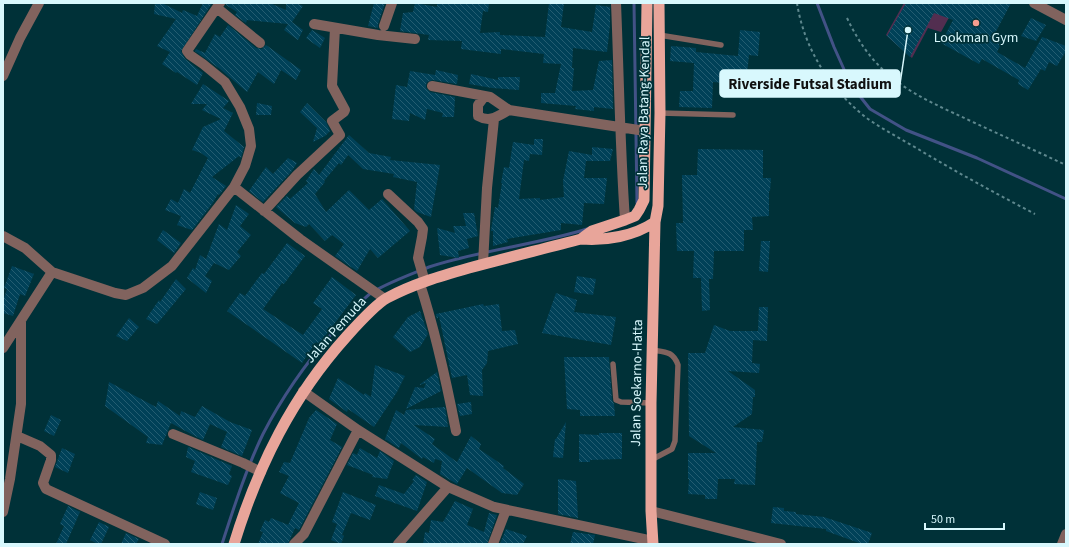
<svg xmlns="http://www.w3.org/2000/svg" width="1069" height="547" font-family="'Source Sans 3',sans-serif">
<defs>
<pattern id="building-back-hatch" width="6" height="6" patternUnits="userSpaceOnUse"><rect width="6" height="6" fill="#004158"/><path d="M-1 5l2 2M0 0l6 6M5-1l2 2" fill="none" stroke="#245d71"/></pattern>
</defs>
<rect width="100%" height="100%" fill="#003138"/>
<path fill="#522e50" d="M904 3H957L941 32 928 28 912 58 886 35Z"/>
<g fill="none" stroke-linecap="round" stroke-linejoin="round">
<path stroke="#425286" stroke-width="3" d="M634 3 637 203
M817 3 834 47 851 85 870 109 906 130 977 158 1066 199
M222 544C234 507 246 469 263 434 282 397 306 363 333 332 344 320 358 303 371 293 387 283 411 274 429 267 481 250 535 245 587 229"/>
</g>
<path fill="url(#building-back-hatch)" d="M155 3H162L182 13 183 10 197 16 203 3H212L181 51 185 59 203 73 197 85 177 72 176 73 162 64 170 52 157 46 176 19 154 14Z
M226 3H270L286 10V3H296L303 6 292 22 303 30 298 40 284 30 288 24 247 20 246 23 235 15 237 12 226 5Z
M374 3H385L378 24V28L368 26Z
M415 3 437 7V3H489L488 12 483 11 480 33 500 32V35L545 37 549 3H564L561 27 592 32 596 5 610 7V25L607 52 573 48 572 68H574L572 91 593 90 599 61 612 60 613 109 594 107V111L575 109 576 106 541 103V93H555L561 64 543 63 544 54 501 49V54L461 49 462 41 428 40 429 35 400 31 403 13 413 12Z
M906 3H1011L993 37 1002 42 997 52 1025 68 1042 37 1066 46V51L1057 66 1049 62 1045 71 1041 69 1028 90 1018 84 1019 80 982 59 979 64 941 43 953 20 934 13 910 57 887 36Z
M1031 18 1046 25 1036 41 1021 36Z
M228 25 256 48 262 49 266 45 301 70 296 80 281 70 274 84 258 72 247 92 220 69 195 51 196 49 205 53 215 34 220 37Z
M312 30 325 38 320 48 306 38Z
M740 30 760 32 758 56 749 55 746 85 713 82 712 108 679 107 680 91H693L694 63 670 61 671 46 696 48V52L738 56Z
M436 70 458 75 457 84 433 80 427 82 426 85V88L430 92 455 97 454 117H442L443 113 427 109 425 120 410 113 409 121 392 119 396 85 407 87 410 71 435 75Z
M471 74 498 80V77H520L519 90 492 88 469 84Z
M203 84 229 101 223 108 233 113 224 131 244 147 241 158 239 156 212 177 226 186 219 195 218 194 212 204 192 230 177 225 181 216 165 210 171 199 178 203 184 189 190 193 208 158 201 153 192 150 203 127 221 119 202 110 207 104H191Z
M257 103 272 106 271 115H256Z
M307 103 326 122 330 131 325 136 313 142 317 128 300 112Z
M349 135 369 153 391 157 390 160 440 165 431 217 417 212 414 209 417 182 393 177 394 174 363 169 348 155 341 165 339 163 324 181 325 182 315 194 326 212 349 190 369 210 382 199 410 231 378 258 370 249 357 271 335 256 344 244 332 235 325 241 309 224 306 227 295 223 276 207 287 196 290 199 308 183 306 181 314 169 319 175Z
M534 139H543L542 155 530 154 529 161 524 160 519 199 540 198V200L564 197 563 181 569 151 592 155V147L613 149 610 161H586L584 178H607L604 204 584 203 582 225 561 223V230L507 239 508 242 493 246V231H491V230L495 207 498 208 502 183H501L504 167 509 168 513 142 534 145Z
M698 149 763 150V178H771L770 191H769V216L752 217 753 230H744V251H714L713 279H709L710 310 702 311 701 278H693L694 251H677L676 223H683L682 175H697Z
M288 158 297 163 291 172 263 202 249 191 266 167 273 174Z
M236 205 249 214 240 226 251 235 237 252 241 256 229 270 214 263 205 276 212 281 206 293 187 278 193 268 195 270 200 255 206 259 219 224 227 230Z
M463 213H474L478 236 467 239 469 248 458 251 459 258 440 255 437 228 455 233 453 226H466Z
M163 230 181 243 174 253 157 240Z
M761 241H770L768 272 759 271Z
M287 243 305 256 284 284 282 283 263 309 303 335 322 309 313 303 332 277 356 295 319 344 316 342 302 363 227 311 240 293 245 296 262 273 264 274Z
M12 266 34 274 25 296 20 294 13 316 3 313V301L7 289 4 288Z
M577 276 596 279 593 295 574 292Z
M176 279 186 289 157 324 146 319 159 300 160 302Z
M556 293 577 300 574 312 616 317 611 345 542 333Z
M483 304 484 306 499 304 502 331 515 330 518 344 488 351 487 363 482 370 483 396 470 395 467 375 452 378 439 316 437 319 436 314Z
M759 307H768L767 341 753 340 752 363 760 364 759 373 728 371 755 390V397H753L752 414 733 427 764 430 762 442H757L755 485 734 484 735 479H718L717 499H705V495L688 494 689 479H688V453H716L689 436 688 353H705L714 325 730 331H758Z
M420 311 428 334 420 347 410 352 393 337 408 317Z
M129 318 139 327 127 341 116 336Z
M564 357H609L612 400 614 404 615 416H580V410L567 409Z
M375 365 405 376 397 392 374 427 348 409 347 412 329 399 338 378 364 395 365 393 371 397Z
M437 372 441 391 406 409 415 387 424 388 426 383 419 385Z
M109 382 156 407 158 401 180 416 181 411 195 417 202 406 230 422 252 430 242 456 221 447 227 432 210 424 203 440 191 434 171 423 162 445 146 443 148 437 105 406Z
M471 402 472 414 460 416 457 404Z
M445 407 448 427 414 425 435 439 432 444 457 462 471 436 481 444 479 449 504 466 503 468 524 484 517 495 502 493 467 468 457 484 440 474 442 461 435 459 434 463 423 457 422 459 401 443 399 448 385 439 396 410 404 415 406 410Z
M316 410 337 424 330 440 342 447 299 530 295 528 288 544H258L263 532 260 531 265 520 269 522 271 518 291 526 288 525 299 503 280 493 289 476 279 472 284 462 290 463 309 418Z
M51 415 61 420 54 436 44 431Z
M566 422 563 458 553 457 555 439H556Z
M599 433H622V459L590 460V462H579V434L599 435Z
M188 447 232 466 229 474 232 476 228 485 191 472 195 461 186 457Z
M62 448 75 454 68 473 55 467Z
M360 448 377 458 380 451 394 461 387 479 372 477 373 475 347 465 353 453 357 455Z
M416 475 427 482 417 511 375 496 379 485 404 494 414 481 412 480Z
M558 479 576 481 578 518 558 514Z
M200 492 217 498 213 510 196 504Z
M343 492 376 505 370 520 351 513 342 535 344 536 341 544 331 540 337 524 332 522Z
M455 501 473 509 467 525 484 532 489 513 497 515 487 544H423L425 532 429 533 431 520 443 522Z
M68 506 80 512 66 544H56L64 526 60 524Z
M773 507 784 508V511L796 512V514L824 517 872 533 868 544H862L826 531V529L771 523Z
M99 522 109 527 101 544H98L90 540Z
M506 529 527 536 523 544H500Z
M573 532 595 535 593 544H570Z
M126 533 139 539 136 544H121Z"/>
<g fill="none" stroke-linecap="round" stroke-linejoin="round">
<path stroke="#5e888e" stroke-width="2" stroke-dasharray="3 3" stroke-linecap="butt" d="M797 3C804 49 831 91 868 119 884 130 901 139 918 149 956 172 995 193 1035 214
M847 18C877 81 915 95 975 123 1005 137 1036 151 1066 165"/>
<path stroke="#81635e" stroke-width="5.5" d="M659 35 721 45
M660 113 733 115
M613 364 616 400 621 402 651 403
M651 460 672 449 675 441 678 365C673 351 665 352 652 350"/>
<path stroke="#81635e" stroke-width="10" d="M616 3C619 75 620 148 625 220
M1034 3 1066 20
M217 8 260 43
M314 24 378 35 415 39
M384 26 392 3
M3 76 20 38 39 3
M432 86 490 97 509 110 645 131
M484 97 478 105V116C490 123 498 116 509 110
M234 187 300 239 385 299
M388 194 418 222 423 229 422 237 418 258 425 282
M264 211 297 175 340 135 332 121 344 112 345 110 332 86 335 28
M3 236 25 248 52 272
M483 264 487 188 494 119
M420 284C436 333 446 380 456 431
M3 348 52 272 115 293 126 295 143 288 172 266 234 187 245 166 251 146 249 129 240 107 225 82 203 64 190 55 187 51 220 3
M303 391 358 430 448 487 494 507 653 541
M173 434 243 463 261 472
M17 436 40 446 51 455V460L43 483 46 489 165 544
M651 511 781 544
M3 512 10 479 21 404V322
M294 544 304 534 358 430
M398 544 448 487
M493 544 506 510
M1062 544 1066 534"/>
<path stroke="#e8a59a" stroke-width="11" d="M581 239 592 231 625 220 635 216 639 210 644 200 647 3
M234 544C258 466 292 397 347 336 356 326 376 304 387 298 413 284 441 276 469 268 506 258 543 249 581 239 606 241 634 236 655 222
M653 544 651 511V403L655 222 658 206 660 113 659 3"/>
</g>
<circle fill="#f59d8f" stroke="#003138" stroke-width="1.5" cx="976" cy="23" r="4"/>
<g text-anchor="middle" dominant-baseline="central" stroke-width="3.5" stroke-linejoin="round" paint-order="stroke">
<g font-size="14" fill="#d8f8fd" stroke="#003138">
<text x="976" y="38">Lookman Gym</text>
</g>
<g font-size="14" fill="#d8f8fd" stroke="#003138">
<text transform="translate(644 113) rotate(-89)">Jalan Raya Batang-Kendal</text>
<text transform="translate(336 330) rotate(-48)">Jalan Pemuda</text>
<text transform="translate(637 383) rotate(-89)">Jalan Soekarno-Hatta</text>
</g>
</g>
<path fill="none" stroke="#d8f8fd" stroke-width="1.5" d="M908 30L900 84"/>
<circle fill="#d8f8fd" stroke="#003138" stroke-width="1.5" cx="908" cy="30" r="4"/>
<rect fill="#d8f8fd" stroke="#d8f8fd" stroke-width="1.5" x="720" y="70" width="180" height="27" rx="4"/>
<g font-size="15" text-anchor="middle" font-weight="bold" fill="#111">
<text x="810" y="89">Riverside Futsal Stadium</text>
</g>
<rect width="1069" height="547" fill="none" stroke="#d8f8fd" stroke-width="8"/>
<path d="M925 523v6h79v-6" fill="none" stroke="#d8f8fd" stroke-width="2"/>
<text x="931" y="523" font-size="12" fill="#d8f8fd" stroke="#003138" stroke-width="3" paint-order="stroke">50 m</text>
</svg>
